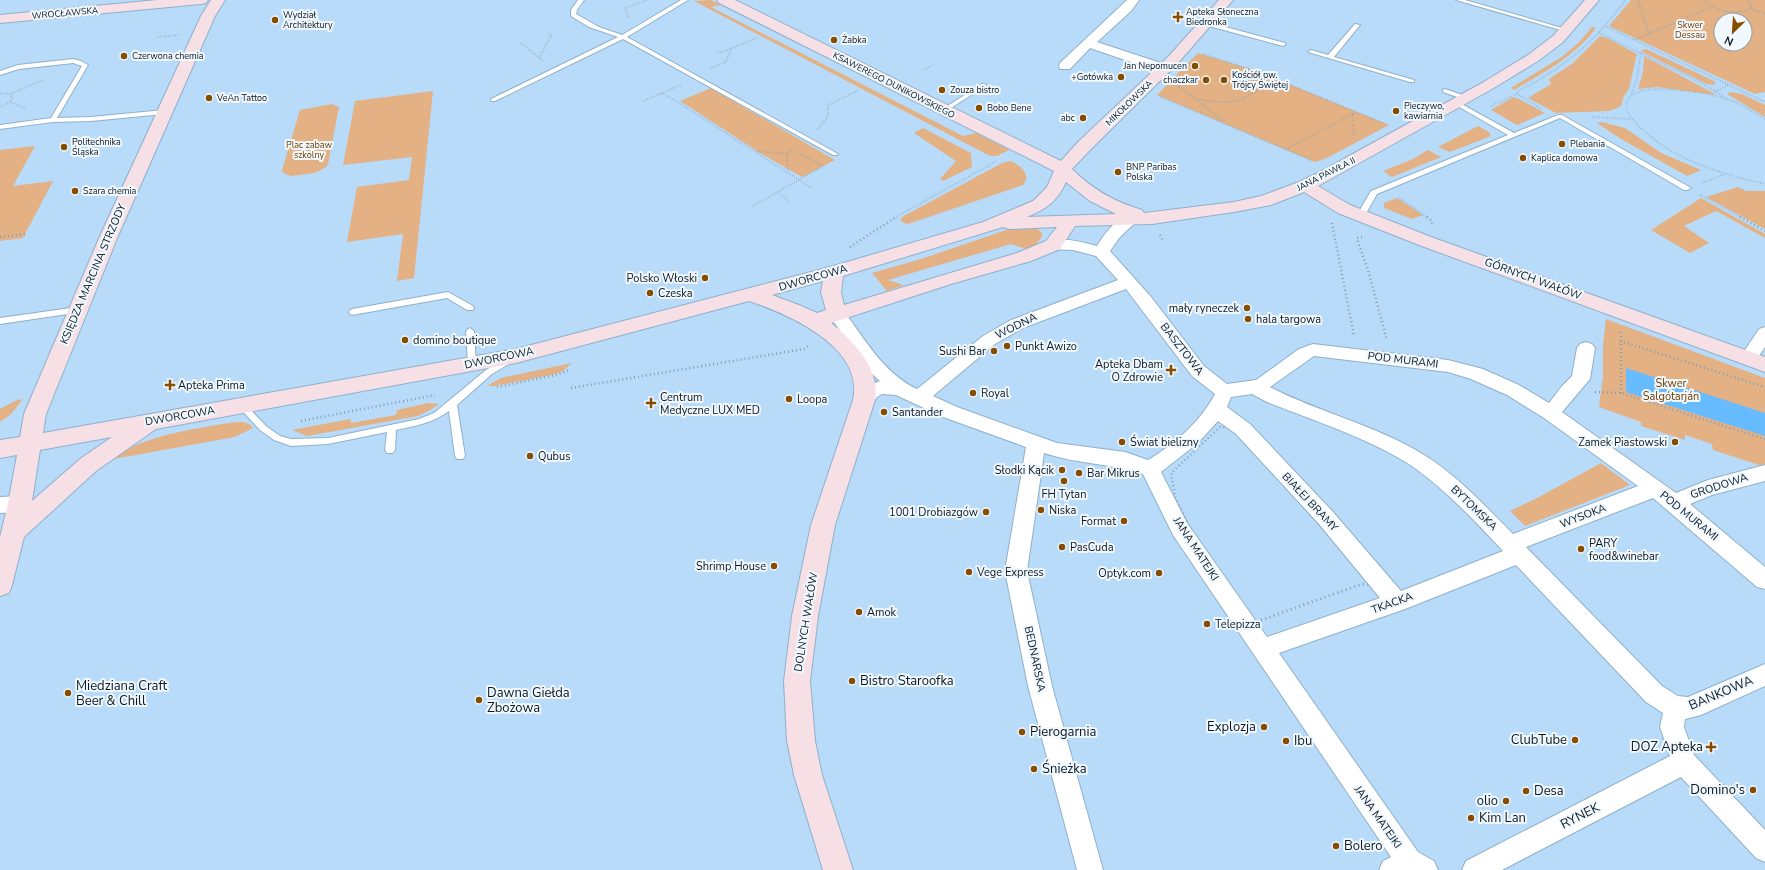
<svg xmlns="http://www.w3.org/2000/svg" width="1765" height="870" font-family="'Nunito Sans',sans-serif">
<rect width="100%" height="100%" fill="#b8dbf9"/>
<path fill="#e3b183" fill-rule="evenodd" d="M711 0 721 5 711 7 963 136 976 133 1009 150 997 156H990L694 1Z
M1631 0H1765V92L1755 94 1609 26ZM1721 20H1745V44H1721Z
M1592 27 1596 28C1573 58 1546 71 1514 90L1511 88 1563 56 1579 42Z
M1600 36 1607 38 1637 54 1629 89 1624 96 1621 106 1610 111 1556 113 1528 98 1551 84 1549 79 1573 63Z
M1646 49 1712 80 1715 82 1714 85 1707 84 1640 51Z
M1198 53 1259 72 1389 125 1327 158 1315 162 1157 95Z
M1644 56 1717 95 1657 87 1638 89 1643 72Z
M711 88 835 160 802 177 760 153 680 101Z
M433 91 414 278 397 281 403 234 347 242 357 187 409 180 412 157 343 165 355 101Z
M1730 92 1742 94 1765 105V117L1727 94Z
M1513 97 1519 99 1545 113 1517 125 1491 110Z
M332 104 339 107 328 164 326 167 315 173 291 176 283 173 282 170 300 110Z
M1602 122 1625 128 1661 153 1701 170 1687 176 1621 139 1597 123Z
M1478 126 1489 132 1491 136 1450 152 1438 147Z
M923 128 971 153 972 167 943 181 940 179 956 161 914 133Z
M35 146 13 186 53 181 23 238 0 241V150Z
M1428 150 1441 157 1392 177 1383 171 1413 159Z
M1010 161C1020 165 1032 174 1023 185L911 223 906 224 900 220 902 217 1002 163Z
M1738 187 1746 191H1765V229L1706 197Z
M1397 198 1423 215 1412 219 1384 208V203Z
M1701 198 1765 234V238L1716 211 1684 226 1709 243 1690 253 1651 230Z
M1035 227 1042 233V237C1031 252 1026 249 1011 244L888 280 904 285 887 291 872 273 921 259 1009 229Z
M1606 319 1765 378V467L1713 450 1712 444 1685 435V440L1641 426V422L1599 407 1603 376V345Z
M572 363 563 371 556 374 495 386H487L501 378Z
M23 399 11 414 0 422V409L17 400Z
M428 403 439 404 430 410 418 416 307 436 292 430 351 419V423L396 415 397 410Z
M235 422C242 422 248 421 253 428L235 437 108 460C148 434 189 430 235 422Z
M1601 463 1630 485 1525 526 1510 511 1539 497Z"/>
<path fill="#66bcfe" d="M1626 368 1765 413V436L1626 392Z"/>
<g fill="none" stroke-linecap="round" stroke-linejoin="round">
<defs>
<path id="lane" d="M578 0H584L577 10 576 14 599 27 622 35 681 0H688L627 37 838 154 837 155H833L623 39 495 101H491V99L618 37 589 27 571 16V10Z
M1456 0H1465L1569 30 1564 31Z
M1207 22 1285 43 1286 44 1283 46 1205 25 1204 24Z
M1355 24 1360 25 1334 57 1414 80V82H1410L1308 52 1311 50 1328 55Z
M73 59 81 61 88 65 57 118 91 117 164 110 167 112 164 114 91 121 53 122 0 129V125L51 118 82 66 73 63 19 69 0 75V71L18 65Z
M982 84 987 85 946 111 941 110Z
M1445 89 1468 97 1469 98 1466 100 1443 92V90Z
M1456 101 1514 133 1558 115H1562L1691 188 1687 190H1684L1560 118 1377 194 1364 217H1358L1357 215 1371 191 1508 135 1454 104 1453 103Z
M448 292 473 306 474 308 473 310H467L447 298 352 315 348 312 352 309Z
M78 307 81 308 82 310 81 312 0 324V318Z
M470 328 474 331 476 364 472 367 468 364 466 331Z
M509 357 513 360 512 362 492 374 457 405 465 456 463 459H457L455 456 449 411C433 423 415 426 396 430L395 450 393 453H387L385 450 387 432 328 444 291 446 274 440 260 430 237 405 238 403H244L266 426 280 436 291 439 328 438 419 419 434 413 486 370Z"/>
<path id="street" d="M1127 0H1139L1131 11 1097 42 1170 66 1171 69 1170 72H1160L1090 48 1070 69H1060L1059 66 1060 63Z
M1131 214 1136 216 1139 219 1120 237 1110 251 1151 297 1204 366 1227 384 1256 380 1299 349 1313 344 1448 360 1483 369 1519 385 1549 403 1562 386 1572 376 1577 348 1580 344 1586 342 1592 344 1595 348 1590 379 1562 412 1676 493 1708 480 1765 465V481L1712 495 1690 504 1765 567V589L1757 587 1653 498 1526 547 1662 686 1678 696 1688 697 1765 664V686L1701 715 1685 719 1684 727 1694 755 1765 830V862L1756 858 1681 777 1502 870H1462L1466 861 1670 756 1660 727 1663 713 1646 702 1516 565 1405 609 1279 653 1418 852 1434 861 1438 870H1379L1383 861 1391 857 1173 535 1143 474C1110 463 1076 464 1044 453L1027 571 1052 686 1103 870H1077L1028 686 1005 571 1026 447 943 417 896 395 882 394 877 397 871 405 864 407 857 405 855 400 865 387 880 381 871 373 828 314 831 310 837 308 843 310C864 338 884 374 917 389L983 336 1011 320 1118 280 1096 256 1073 250 1047 249 1045 245 1047 241C1064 237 1081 242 1097 246 1105 233 1116 218 1131 214ZM1126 289 1192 376 1215 394C1200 422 1175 444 1148 460L1125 452 1057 443 957 407 933 396 995 344 1023 328ZM1314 356 1448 372 1471 379 1507 395 1544 418 1638 486 1513 534C1485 506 1458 476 1424 455 1376 425 1320 413 1270 387ZM1252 394 1267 402C1312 420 1371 439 1412 466 1446 490 1475 521 1503 551L1401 591 1333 512 1250 424 1227 407 1231 397ZM1218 421 1236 434 1319 524 1380 598 1267 637 1187 523 1161 472 1198 443Z
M1765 327V347L1754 363 1748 365 1742 363 1739 359 1759 329Z
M20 496 27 498 30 504 27 510 20 512 0 513V497Z"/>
<path id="secondary" d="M157 0H208L206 3 201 4 0 23V15Z
M211 0H225L215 16 118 236 46 414 43 433 516 349 830 267 983 222 1033 201 1047 187 1054 171 719 3 717 0H735L1061 161 1078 142 1168 57 1219 0H1233L1178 63 1090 150 1072 169C1093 190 1115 202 1142 210L1144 213 1234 202 1261 196 1299 182 1320 172 1482 83 1528 55 1553 36 1585 0H1599L1563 42 1538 61 1492 89 1318 186 1350 205 1431 237 1765 357V372L1419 245 1338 213 1304 192 1271 205 1234 212 1152 224 1075 226 1060 249 1031 261 951 284 831 323C853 340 881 370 875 400L835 525 818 616 810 681 815 741 822 775 853 870H823L794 775 787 741 784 681 792 616 811 525 853 400C865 347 788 314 749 301L516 363 156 429 96 471 24 537 12 585 9 593 0 596V537L8 504 17 455 0 458V440L20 437 24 414 100 236 201 16ZM1066 182 1090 201 1116 214 1027 217C1046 209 1057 202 1066 182ZM1003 227 1009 229 1057 227 1046 241 1017 253 844 305 841 292 843 276ZM823 281 821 292 826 310 817 313 799 305 772 295ZM112 437 80 459 32 501 40 450Z"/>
</defs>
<use href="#lane" stroke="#8eb0cc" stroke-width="2"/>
<use href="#street" stroke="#8eb0cc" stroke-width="2"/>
<use href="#secondary" stroke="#8eb0cc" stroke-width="2"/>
<path stroke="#839fb8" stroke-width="2" stroke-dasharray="0.5 2" stroke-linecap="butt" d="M1638 0 1649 34
M1702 0C1716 10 1735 17 1751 8V5L1747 0
M1750 9 1765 14
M628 17 625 8 647 0
M1605 26 1765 102
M1599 33 1700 82 1725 97
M158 37 179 35
M1634 40 1712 7
M521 43 543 61
M718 52 720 53 759 37
M1203 54 1259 72 1383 123
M539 58 551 36 549 33
M710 68 726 62 731 49
M924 70 933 65
M1175 83 1224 122
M1716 91 1728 85
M0 93 10 94 13 97 10 102 0 107
M661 93 676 101 813 189
M10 94 43 80
M1517 94 1542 109
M1631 95 1637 79 1641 52
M1161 97 1313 161
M1197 99C1236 106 1243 102 1273 78
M643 101 681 85
M10 102 25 108
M1491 106 1517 94 1518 91C1569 65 1591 44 1626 0
M1353 113 1354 140
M1592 117 1631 119
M1765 119C1754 113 1744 105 1733 101 1714 93 1660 86 1641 91 1633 93 1628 98 1626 105 1627 115 1634 121 1641 128 1675 161 1720 173 1765 184
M818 129 828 116V105L859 90
M1286 149 1353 114
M756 151 787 154 788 172
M787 154 795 149
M1702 183 1725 174
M778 193 789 201
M1700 195 1742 218
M1399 198 1428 218
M753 206 823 166 801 154
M894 218 995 162"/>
<path stroke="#839fb8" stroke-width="2.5" stroke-dasharray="1 3" stroke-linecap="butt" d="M1427 217 1432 221V224
M1740 217 1765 231
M1332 223 1354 336
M1160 235 1163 241
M0 237 25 234
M1362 237 1357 238 1358 242 1368 270 1387 340
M850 247 896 217
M1621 332V393
M1620 341 1765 387
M497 387 556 375 570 370
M571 388 804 349 810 345
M1595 392 1621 393 1765 439
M301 421 435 395
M1176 502 1171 473 1220 427 1232 428 1238 432 1300 502"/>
<path stroke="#839fb8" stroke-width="3" stroke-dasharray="1 3.5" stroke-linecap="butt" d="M1176 501 1198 543 1253 623 1362 584H1373L1299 501"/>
<use href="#lane" fill="#fff" fill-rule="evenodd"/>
<use href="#street" fill="#fff" fill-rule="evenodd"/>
<use href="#secondary" fill="#f6e0e5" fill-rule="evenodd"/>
</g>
<g fill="#864d00" stroke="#f1f8fe" stroke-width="1.5">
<path d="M1176 11h4v4h4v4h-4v4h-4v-4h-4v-4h4z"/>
<circle cx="275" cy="20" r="4"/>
<circle cx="834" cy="40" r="4"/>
<circle cx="124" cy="56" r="4"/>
<circle cx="1195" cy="66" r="4"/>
<circle cx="1121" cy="77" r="4"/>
<circle cx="1206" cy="80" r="4"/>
<circle cx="1224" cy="80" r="4"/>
<circle cx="942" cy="90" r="4"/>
<circle cx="209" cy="98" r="4"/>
<circle cx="979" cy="108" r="4"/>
<circle cx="1396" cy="111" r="4"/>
<circle cx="1083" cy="118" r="4"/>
<circle cx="1562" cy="144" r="4"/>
<circle cx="64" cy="147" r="4"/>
<circle cx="1523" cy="158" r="4"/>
<circle cx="1118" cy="172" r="4"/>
<circle cx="75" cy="191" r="4"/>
<circle cx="705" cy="278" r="4"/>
<circle cx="650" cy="293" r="4"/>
<circle cx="1247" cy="308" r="4"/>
<circle cx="1248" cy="319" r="4"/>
<circle cx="405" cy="340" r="4"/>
<circle cx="1007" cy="346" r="4"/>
<circle cx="994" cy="351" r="4"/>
<path d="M1169 364h4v4h4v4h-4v4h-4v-4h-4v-4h4z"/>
<path d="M168 379h4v4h4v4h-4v4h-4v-4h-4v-4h4z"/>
<circle cx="973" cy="393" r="4"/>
<circle cx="789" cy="399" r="4"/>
<path d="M649 397h4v4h4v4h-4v4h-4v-4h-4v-4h4z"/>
<circle cx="884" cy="412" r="4"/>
<circle cx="1122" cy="442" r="4"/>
<circle cx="1675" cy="442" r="4"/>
<circle cx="530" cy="456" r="4"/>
<circle cx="1062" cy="470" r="4"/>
<circle cx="1079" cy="473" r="4"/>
<circle cx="1064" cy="481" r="4"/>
<circle cx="1041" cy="510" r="4"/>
<circle cx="986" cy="512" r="4"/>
<circle cx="1124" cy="521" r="4"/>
<circle cx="1062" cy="547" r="4"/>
<circle cx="1581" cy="549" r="4"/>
<circle cx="774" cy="566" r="4"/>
<circle cx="969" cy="572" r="4"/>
<circle cx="1159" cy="573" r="4"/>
<circle cx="859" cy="612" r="4"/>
<circle cx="1207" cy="624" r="4"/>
<circle cx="852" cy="681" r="4"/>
<circle cx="68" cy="693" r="4"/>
<circle cx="479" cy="700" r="4"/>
<circle cx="1264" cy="727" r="4"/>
<circle cx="1022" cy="732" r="4"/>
<circle cx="1575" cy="740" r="4"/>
<circle cx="1286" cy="741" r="4"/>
<path d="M1709 741h4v4h4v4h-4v4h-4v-4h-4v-4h4z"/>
<circle cx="1034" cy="769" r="4"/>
<circle cx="1753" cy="790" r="4"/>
<circle cx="1526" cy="791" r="4"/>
<circle cx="1506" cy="801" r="4"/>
<circle cx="1471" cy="818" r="4"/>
<circle cx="1336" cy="846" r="4"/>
</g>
<g text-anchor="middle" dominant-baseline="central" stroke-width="4" stroke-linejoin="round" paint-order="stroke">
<g font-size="9" fill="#0b1823" stroke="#f1f8fe" text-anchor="start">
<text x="1186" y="12">Apteka Słoneczna<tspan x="1186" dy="10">Biedronka</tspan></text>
<text x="283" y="15">Wydział<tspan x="283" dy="10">Architektury</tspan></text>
<text x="842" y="40">Żabka</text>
<text x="132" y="56">Czerwona chemia</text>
<text x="1187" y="66" text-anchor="end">Jan Nepomucen</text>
<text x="1232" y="75">Kościół pw.<tspan x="1232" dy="10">Trójcy Świętej</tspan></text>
<text x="1113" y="77" text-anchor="end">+Gotówka</text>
<text x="1198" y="80" text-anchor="end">chaczkar</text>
<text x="950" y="90">Zouza bistro</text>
<text x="217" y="98">VeAn Tattoo</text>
<text x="1404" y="106">Pieczywo,<tspan x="1404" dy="10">kawiarnia</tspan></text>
<text x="987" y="108">Bobo Bene</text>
<text x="1075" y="118" text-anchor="end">abc</text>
<text x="72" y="142">Politechnika<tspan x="72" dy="10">Śląska</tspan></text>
<text x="1570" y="144">Plebania</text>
<text x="1531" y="158">Kaplica domowa</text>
<text x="1126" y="167">BNP Paribas<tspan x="1126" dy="10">Polska</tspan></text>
<text x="83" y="191">Szara chemia</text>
</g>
<g font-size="9" fill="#0b1823" stroke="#f1f8fe">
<text transform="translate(65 13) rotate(-5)">WROCŁAWSKA</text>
<text transform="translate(894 85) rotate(27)">KSAWEREGO DUNIKOWSKIEGO</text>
<text transform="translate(1129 103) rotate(-44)">MIKOŁOWSKA</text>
<text transform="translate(1326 174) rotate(-27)">JANA PAWŁA II</text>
</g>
<g font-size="9" fill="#6e3e00" stroke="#f1f8fe">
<text x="1690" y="25">Skwer<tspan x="1690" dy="10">Dessau</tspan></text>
<text x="309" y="145">Plac zabaw<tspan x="309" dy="10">szkolny</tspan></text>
</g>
<g font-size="11" fill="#0b1823" stroke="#f1f8fe">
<text transform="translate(93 274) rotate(-67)">KSIĘDZA MARCINA STRZODY</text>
<text transform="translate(813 278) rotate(-16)">DWORCOWA</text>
<text transform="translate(1533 279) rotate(20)">GÓRNYCH WAŁÓW</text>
<text transform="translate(1016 326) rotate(-26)">WODNA</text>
<text transform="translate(1182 349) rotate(52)">BASZTOWA</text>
<text transform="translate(499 358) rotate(-12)">DWORCOWA</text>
<text transform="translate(1403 360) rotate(7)">POD MURAMI</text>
<text transform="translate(180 416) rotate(-10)">DWORCOWA</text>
<text transform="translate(1719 486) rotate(-18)">GRODOWA</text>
<text transform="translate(1310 502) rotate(47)">BIAŁEJ BRAMY</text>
<text transform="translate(1474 508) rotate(44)">BYTOMSKA</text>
<text transform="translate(1583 516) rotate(-21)">WYSOKA</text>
<text transform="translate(1689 516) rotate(39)">POD MURAMI</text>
<text transform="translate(1196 549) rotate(57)">JANA MATEJKI</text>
<text transform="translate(1392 603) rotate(-20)">TKACKA</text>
<text transform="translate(806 622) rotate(-81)">DOLNYCH WAŁÓW</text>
<text transform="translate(1035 659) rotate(78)">BEDNARSKA</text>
<text transform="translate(1378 817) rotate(55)">JANA MATEJKI</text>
</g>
<g font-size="11" fill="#0b1823" stroke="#f1f8fe" text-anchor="start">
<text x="697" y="278" text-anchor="end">Polsko Włoski</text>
<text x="658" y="293">Czeska</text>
<text x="1239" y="308" text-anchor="end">mały ryneczek</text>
<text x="1256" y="319">hala targowa</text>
<text x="413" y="340">domino boutique</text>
<text x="1015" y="346">Punkt Awizo</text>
<text x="986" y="351" text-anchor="end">Sushi Bar</text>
<text x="1163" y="364" text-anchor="end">Apteka Dbam<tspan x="1163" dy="13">O Zdrowie</tspan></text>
<text x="178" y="385">Apteka Prima</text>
<text x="981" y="393">Royal</text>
<text x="660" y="397">Centrum<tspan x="660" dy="13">Medyczne LUX MED</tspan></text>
<text x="797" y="399">Loopa</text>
<text x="892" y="412">Santander</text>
<text x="1130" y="442">Świat bielizny</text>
<text x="1667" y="442" text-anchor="end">Zamek Piastowski</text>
<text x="538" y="456">Qubus</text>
<text x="1054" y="470" text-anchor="end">Słodki Kącik</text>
<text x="1087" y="473">Bar Mikrus</text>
<text x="1064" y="494" text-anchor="middle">FH Tytan</text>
<text x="1049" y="510">Niska</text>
<text x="978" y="512" text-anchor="end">1001 Drobiazgów</text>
<text x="1116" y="521" text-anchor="end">Format</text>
<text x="1589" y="543">PARY<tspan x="1589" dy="13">food&amp;winebar</tspan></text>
<text x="1070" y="547">PasCuda</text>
<text x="766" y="566" text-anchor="end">Shrimp House</text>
<text x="977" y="572">Vege Express</text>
<text x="1151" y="573" text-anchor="end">Optyk.com</text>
<text x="867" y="612">Amok</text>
<text x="1215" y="624">Telepizza</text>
</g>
<g font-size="11" fill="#6e3e00" stroke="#f1f8fe">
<text x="1671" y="383">Skwer<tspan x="1671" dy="13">Salgótarján</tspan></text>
</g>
<g font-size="13" fill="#0b1823" stroke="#f1f8fe" text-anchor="start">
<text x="860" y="681">Bistro Staroofka</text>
<text x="76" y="686">Miedziana Craft<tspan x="76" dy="15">Beer &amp; Chill</tspan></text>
<text x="487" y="693">Dawna Giełda<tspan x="487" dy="15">Zbożowa</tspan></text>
<text x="1256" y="727" text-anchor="end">Explozja</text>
<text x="1030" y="732">Pierogarnia</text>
<text x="1567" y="740" text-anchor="end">ClubTube</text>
<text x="1294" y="741">Ibu</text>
<text x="1703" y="747" text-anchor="end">DOZ Apteka</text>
<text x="1042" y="769">Śnieżka</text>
<text x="1745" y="790" text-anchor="end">Domino's</text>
<text x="1534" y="791">Desa</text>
<text x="1498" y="801" text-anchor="end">olio</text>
<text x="1479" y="818">Kim Lan</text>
<text x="1344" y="846">Bolero</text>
</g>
<g font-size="13" fill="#0b1823" stroke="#f1f8fe">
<text transform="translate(1721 693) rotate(-23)">BANKOWA</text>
<text transform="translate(1580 816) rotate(-27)">RYNEK</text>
</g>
</g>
<g transform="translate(1733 32) rotate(205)"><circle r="19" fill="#f1f8fe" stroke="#959ea6"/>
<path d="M0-3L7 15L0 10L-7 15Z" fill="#864d00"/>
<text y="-6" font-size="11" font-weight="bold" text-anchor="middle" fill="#0b1823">N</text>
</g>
</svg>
